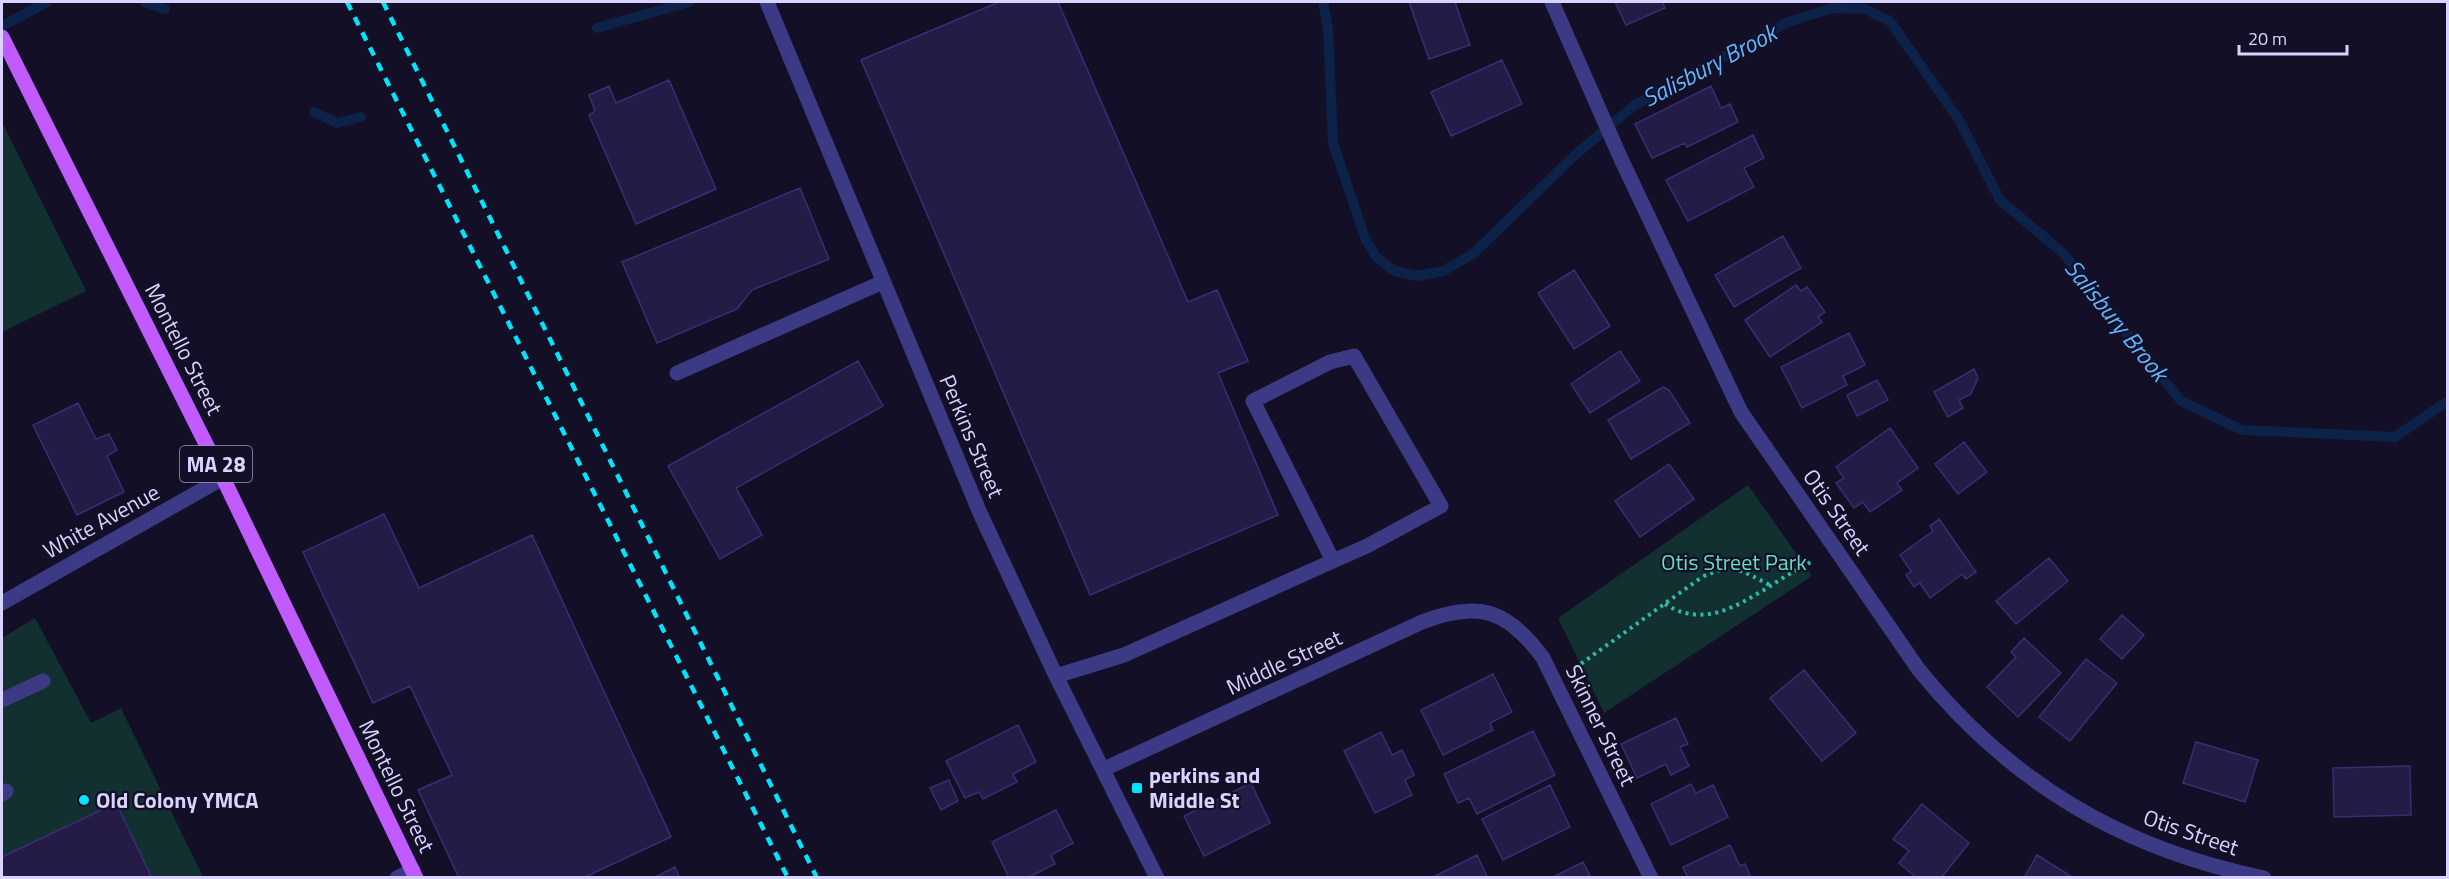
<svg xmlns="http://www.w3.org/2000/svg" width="2449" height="879" font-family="'Titillium Web',sans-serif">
<rect width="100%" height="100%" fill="#130f26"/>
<path fill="#12302f" d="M2 122 86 291 2 332Z
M1748 485 1812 576 1604 713 1558 618Z
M35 618 91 723 121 708 203 877H2V638Z"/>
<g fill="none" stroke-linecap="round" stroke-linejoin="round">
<path stroke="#0c2248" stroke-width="10" d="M145 2 165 9
M1323 2 1328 28 1333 143 1365 238 1377 258 1394 271 1417 276 1443 271 1473 254 1576 154 1635 105 1788 22 1832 8 1865 9 1890 21 1959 120 2000 200 2063 253 2181 401 2242 430 2395 437 2448 401
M2 26 47 2
M597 28 689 2
M314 112 337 123 361 117"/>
</g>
<path fill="#241b47" stroke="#3b2d73" stroke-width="1.5" d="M999 2H1058L1188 302 1217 290 1248 361 1218 373 1278 515 1090 595 861 60Z
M1409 2H1455L1470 45 1429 59Z
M1615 2H1662L1665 8 1626 25Z
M1502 60 1522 104 1451 136 1431 92Z
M669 80 716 189 636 224 589 115 595 111 589 95 609 86 616 103Z
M1711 86 1721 108 1730 104 1738 122 1687 147 1685 143 1652 158 1635 124Z
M1753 135 1764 158 1744 168 1754 187 1688 221 1666 180Z
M800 188 829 259 752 290 737 309 657 343 622 262Z
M1783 236 1801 268 1734 307 1715 275Z
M1574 270 1610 326 1574 349 1538 293Z
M1796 285 1801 291 1807 287 1825 312 1818 317 1822 322 1770 357 1745 320Z
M1849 333 1865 365 1843 376 1847 385 1802 408 1781 367Z
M1620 351 1640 381 1590 413 1571 384Z
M858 361 883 406 736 488 762 535 720 559 668 466Z
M1974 369 1978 378 1971 394 1959 400 1963 408 1948 417 1934 392Z
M1877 380 1888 400 1857 416 1847 395Z
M1663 387 1669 390 1690 423 1631 459 1608 420Z
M78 403 96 439 109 434 117 450 107 456 124 492 77 515 33 425Z
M1890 428 1918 468 1897 483 1902 490 1870 512 1863 502 1854 508 1836 483 1844 478 1836 467Z
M1964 442 1987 472 1958 494 1935 464Z
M1669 464 1694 499 1640 537 1615 501Z
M384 514 419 588 532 535 671 837 583 878H459L418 790 452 775 410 686 373 703 303 552Z
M1939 519 1976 572 1966 579 1962 574 1930 598 1920 583 1914 587 1906 575 1911 571 1900 555 1933 531 1930 526Z
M2049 558 2068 581 2016 624 1996 601Z
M2122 615 2144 635 2122 659 2100 639Z
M2024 638 2061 673 2018 717 1987 687 2016 657 2011 652Z
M2086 659 2117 683 2070 741 2039 717Z
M1804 670 1856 733 1822 761 1770 698Z
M1493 674 1512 712 1490 723 1493 730 1443 755 1421 710Z
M1676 718 1688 744 1680 747 1689 766 1671 775 1666 764 1637 778 1621 744Z
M1018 725 1036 762 1013 774 1017 782 983 799 979 792 965 798 946 761Z
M1533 731 1555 775 1477 814 1469 798 1458 803 1444 774Z
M1381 732 1392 755 1402 750 1414 775 1405 780 1412 795 1375 813 1344 751Z
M2196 742 2258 760 2245 802 2183 783Z
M2410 766 2411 815 2334 817 2333 768Z
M949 780 958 801 941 810 930 788Z
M1251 783 1270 823 1204 856 1184 816Z
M1691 784 1696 793 1713 785 1728 817 1671 845 1651 804Z
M1550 785 1570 827 1503 860 1482 819Z
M116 803 152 878H2V857Z
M1922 804 1969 843 1941 878H1917L1899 863 1909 851 1893 839Z
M1056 810 1073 843 1051 855 1055 864 1027 878H1009L992 842Z
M1730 845 1740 866 1745 864 1751 878H1688L1683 867Z
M1477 855 1488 878H1431Z
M2037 855 2072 877V878H2024Z
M1583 862 1591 878H1551Z
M675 867 680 878H653Z"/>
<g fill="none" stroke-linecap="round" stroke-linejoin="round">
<path stroke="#2fb8b0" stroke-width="4" stroke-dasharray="3 4.5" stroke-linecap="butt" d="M1665 604C1703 628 1735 607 1769 587 1783 577 1799 569 1814 560
M1575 668 1702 577C1735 562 1741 571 1770 585"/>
<path stroke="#3d3a85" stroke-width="15" d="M677 373 883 282
M1056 676 1124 655 1333 561 1253 401 1330 362 1354 356 1441 506 1367 546 1333 561
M2 700 43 681
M2 794 6 791"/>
<path stroke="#3d3a85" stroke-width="15" d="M767 2 980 513 1056 676 1157 878
M1552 2 1621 159 1741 412 1919 670C2011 783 2122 849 2264 878
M2 603 223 478
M1104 769 1422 622C1479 600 1508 610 1543 658L1651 878
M397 878 413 870"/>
<path stroke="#c25bff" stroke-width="15" d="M2 37 223 478 416 878"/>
<path stroke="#00e5ff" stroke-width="4.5" stroke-dasharray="9 8" stroke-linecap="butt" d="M347 2 788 878
M383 2 817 878"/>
</g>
<g fill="#00e5ff" stroke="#130f26" stroke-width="2">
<rect x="1131" y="782" width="12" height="12" rx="3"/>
<circle cx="84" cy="800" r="6"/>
</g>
<g text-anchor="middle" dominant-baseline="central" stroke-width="4.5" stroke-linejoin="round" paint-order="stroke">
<rect fill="#130f26" stroke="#9e99be" stroke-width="1.5" x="180" y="446" width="72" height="36" rx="4.5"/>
<g font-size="21" font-weight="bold" fill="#d9d4ff">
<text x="216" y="464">MA 28</text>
</g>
<g font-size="22" fill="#d9d4ff" stroke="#130f26">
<text transform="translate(184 349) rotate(63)">Montello Street</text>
<text transform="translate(972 436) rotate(67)">Perkins Street</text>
<text transform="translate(1837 512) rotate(55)">Otis Street</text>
<text transform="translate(101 521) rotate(-29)">White Avenue</text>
<text transform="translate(1284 662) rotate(-25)">Middle Street</text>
<text transform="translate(1601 725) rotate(64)">Skinner Street</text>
<text transform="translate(397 786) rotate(64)">Montello Street</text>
<text transform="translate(2191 832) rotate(19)">Otis Street</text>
</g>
<g font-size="22" fill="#5fe0c0" stroke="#130f26">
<text x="1734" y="562">Otis Street Park</text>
</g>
<g font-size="22" font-weight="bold" fill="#d9d4ff" stroke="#130f26" text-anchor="start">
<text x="1149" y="775">perkins and<tspan x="1149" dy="25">Middle St</tspan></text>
<text x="96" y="800">Old Colony YMCA</text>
</g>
<g font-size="24" font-style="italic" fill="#62b6ff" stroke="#130f26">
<text transform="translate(1709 65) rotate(-28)">Salisbury Brook</text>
<text transform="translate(2117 320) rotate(51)">Salisbury Brook</text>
</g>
</g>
<rect width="2449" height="879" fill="none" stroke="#d9d4ff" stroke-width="6"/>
<path d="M2239 45v9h108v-9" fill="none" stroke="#d9d4ff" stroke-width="3"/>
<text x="2248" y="45" font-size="18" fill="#d9d4ff" stroke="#130f26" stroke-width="4.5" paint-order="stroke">20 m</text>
</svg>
